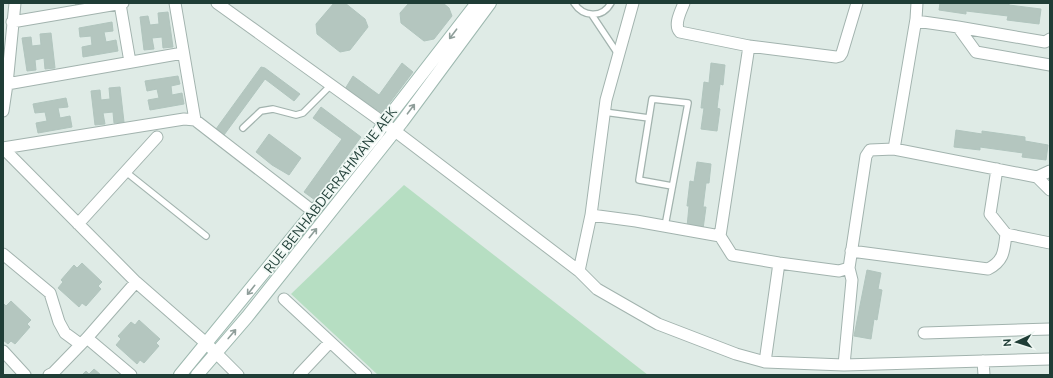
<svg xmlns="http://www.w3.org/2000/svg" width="1053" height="378" font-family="Ubuntu,sans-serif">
<rect width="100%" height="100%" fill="#dfebe6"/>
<path fill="#b6dec2" d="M404 185 648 375H378L291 294Z"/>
<path fill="#b4c6bf" stroke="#b1c5be" d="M75 3H85V4L76 6Z
M334 3H345L365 19 368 27 350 50 340 52 317 34 316 24Z
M409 3H443L449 8 452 16 434 39 424 41 401 23 400 13Z
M940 3H1009V5L1041 9 1039 24 1007 20 1008 16 966 11V14L939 10Z
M168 12 173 47 163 48 162 37 152 38 154 49 144 50 140 17 148 16 150 25 159 24 158 13Z
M112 22 113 31 104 32 106 42 116 40 118 51 83 57 82 47 92 45 91 36 80 37 79 28Z
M51 33 55 68 45 69 44 58 35 60 36 70 27 71 22 38 31 37 32 46 41 45 40 34Z
M402 63 413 72 382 113 345 89 353 76 379 95Z
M711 63 725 65 723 85 720 84 717 108 720 109 717 131 701 129 704 108H701L704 82 709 83Z
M261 67 265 68 300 94 294 101 265 79 224 135 216 129Z
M178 76 180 84 171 86 172 95 182 93 184 104 150 110 148 100 159 98 157 89 147 91 145 81Z
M120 87 124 122 114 123 113 112 103 113 105 124 95 125 91 91 100 90 101 100 110 99 109 88Z
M66 98 68 107 58 108 60 118 70 116 72 127 38 133 36 123 47 121 45 112 35 113 33 104Z
M321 107 361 137 315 200 304 192 342 139 313 118Z
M956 130 982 134V131L1025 137V141L1048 145 1046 160 1022 157 1023 153 980 147V150L954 147Z
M269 134 301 158 289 175 272 165 256 152Z
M697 162 711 164 709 183H706L703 207H706L703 229 687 227 689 206H687L690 181 694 182Z
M82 263 102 282 98 286 101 289 86 306 82 303 79 307 58 288 63 282 61 280 74 265 77 268Z
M867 270 881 273 878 289 882 290 877 320 874 319 871 339 854 336Z
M11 301 31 320 27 324 30 327 15 344 11 341 8 344 3 340V303L6 306Z
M139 320 160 339 156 343 159 346 144 363 140 360 137 364 116 345 121 339 118 336 131 322 135 325Z
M94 369 101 375H82L86 371 89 374Z"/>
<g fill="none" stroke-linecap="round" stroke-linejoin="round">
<defs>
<path id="lane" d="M574 3C583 17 602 19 611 3
M592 15 618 54
M604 112 649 118
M243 128 261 111 273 109 296 115 303 113 331 85
M126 172 206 236
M665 226 688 103 652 99 639 180 672 186"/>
<path id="street" d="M175 3 195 120 314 212
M217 3 395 131 579 271 597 289 658 324 736 354 765 362 844 365 1050 359
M684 3C681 11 673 25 680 32L749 46
M120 4 130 62
M916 21 958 27 976 52 1050 65
M12 22 123 3
M958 27 1045 42 1050 39
M7 84 183 53
M3 111 7 84 15 3
M3 148 136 282 207 344 238 375
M3 148 184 119 195 120
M894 149 916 19 917 3
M997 169 990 214 1006 234
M1037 177 1050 171
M591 215 636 221 720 236
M78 224 157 137
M851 251 988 269C1004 261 1004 251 1006 234L1050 243
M3 254 50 293 59 322 65 333 80 344
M849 268 839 271 779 263 732 255 720 236 749 46 836 57 840 56 842 53 857 3
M579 271 591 215 606 100 633 3
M284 299 366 375
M924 333 1050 329
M87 338 131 375
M3 351 25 375
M983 361 984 375
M765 362 779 263
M844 365 852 280 849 268 866 156 870 150 894 149 1037 177 1050 190
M49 375 53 373 87 338 136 282
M299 375 330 342"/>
<path id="secondary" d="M180 375 377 134 384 123 477 3
M197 375 247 317 402 122 490 3"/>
</defs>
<use href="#lane" stroke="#a2b3ae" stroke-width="8"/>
<use href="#street" stroke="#a2b3ae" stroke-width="13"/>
<use href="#secondary" stroke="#9db8af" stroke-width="14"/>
<use href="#lane" stroke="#fff" stroke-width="5.5"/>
<use href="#street" stroke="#fff" stroke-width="11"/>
<use href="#secondary" stroke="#fff" stroke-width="12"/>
</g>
<defs><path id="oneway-shaft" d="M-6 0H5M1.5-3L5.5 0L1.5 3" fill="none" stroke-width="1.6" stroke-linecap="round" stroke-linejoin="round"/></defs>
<g stroke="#8f9e9a">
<use href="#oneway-shaft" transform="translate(453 34) rotate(127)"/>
<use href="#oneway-shaft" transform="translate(411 109) rotate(-53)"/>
<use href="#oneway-shaft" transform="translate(313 233) rotate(-51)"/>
<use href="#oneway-shaft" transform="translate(251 290) rotate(129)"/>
<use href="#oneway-shaft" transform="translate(232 334) rotate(-50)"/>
</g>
<g text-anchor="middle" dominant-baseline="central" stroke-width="3.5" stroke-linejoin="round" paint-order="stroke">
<g font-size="14" fill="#1f3d36" stroke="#f0f8f4">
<text transform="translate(330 190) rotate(-52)">RUE BENHABDERRAHMANE AEK</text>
</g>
</g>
<rect width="1053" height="378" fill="none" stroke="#1f3d36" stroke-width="8"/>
<g transform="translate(1017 342) rotate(266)" stroke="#f0f8f4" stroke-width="3" paint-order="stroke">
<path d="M0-3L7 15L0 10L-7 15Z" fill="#1f3d36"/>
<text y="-6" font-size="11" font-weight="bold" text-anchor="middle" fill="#1f3d36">N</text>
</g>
</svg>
